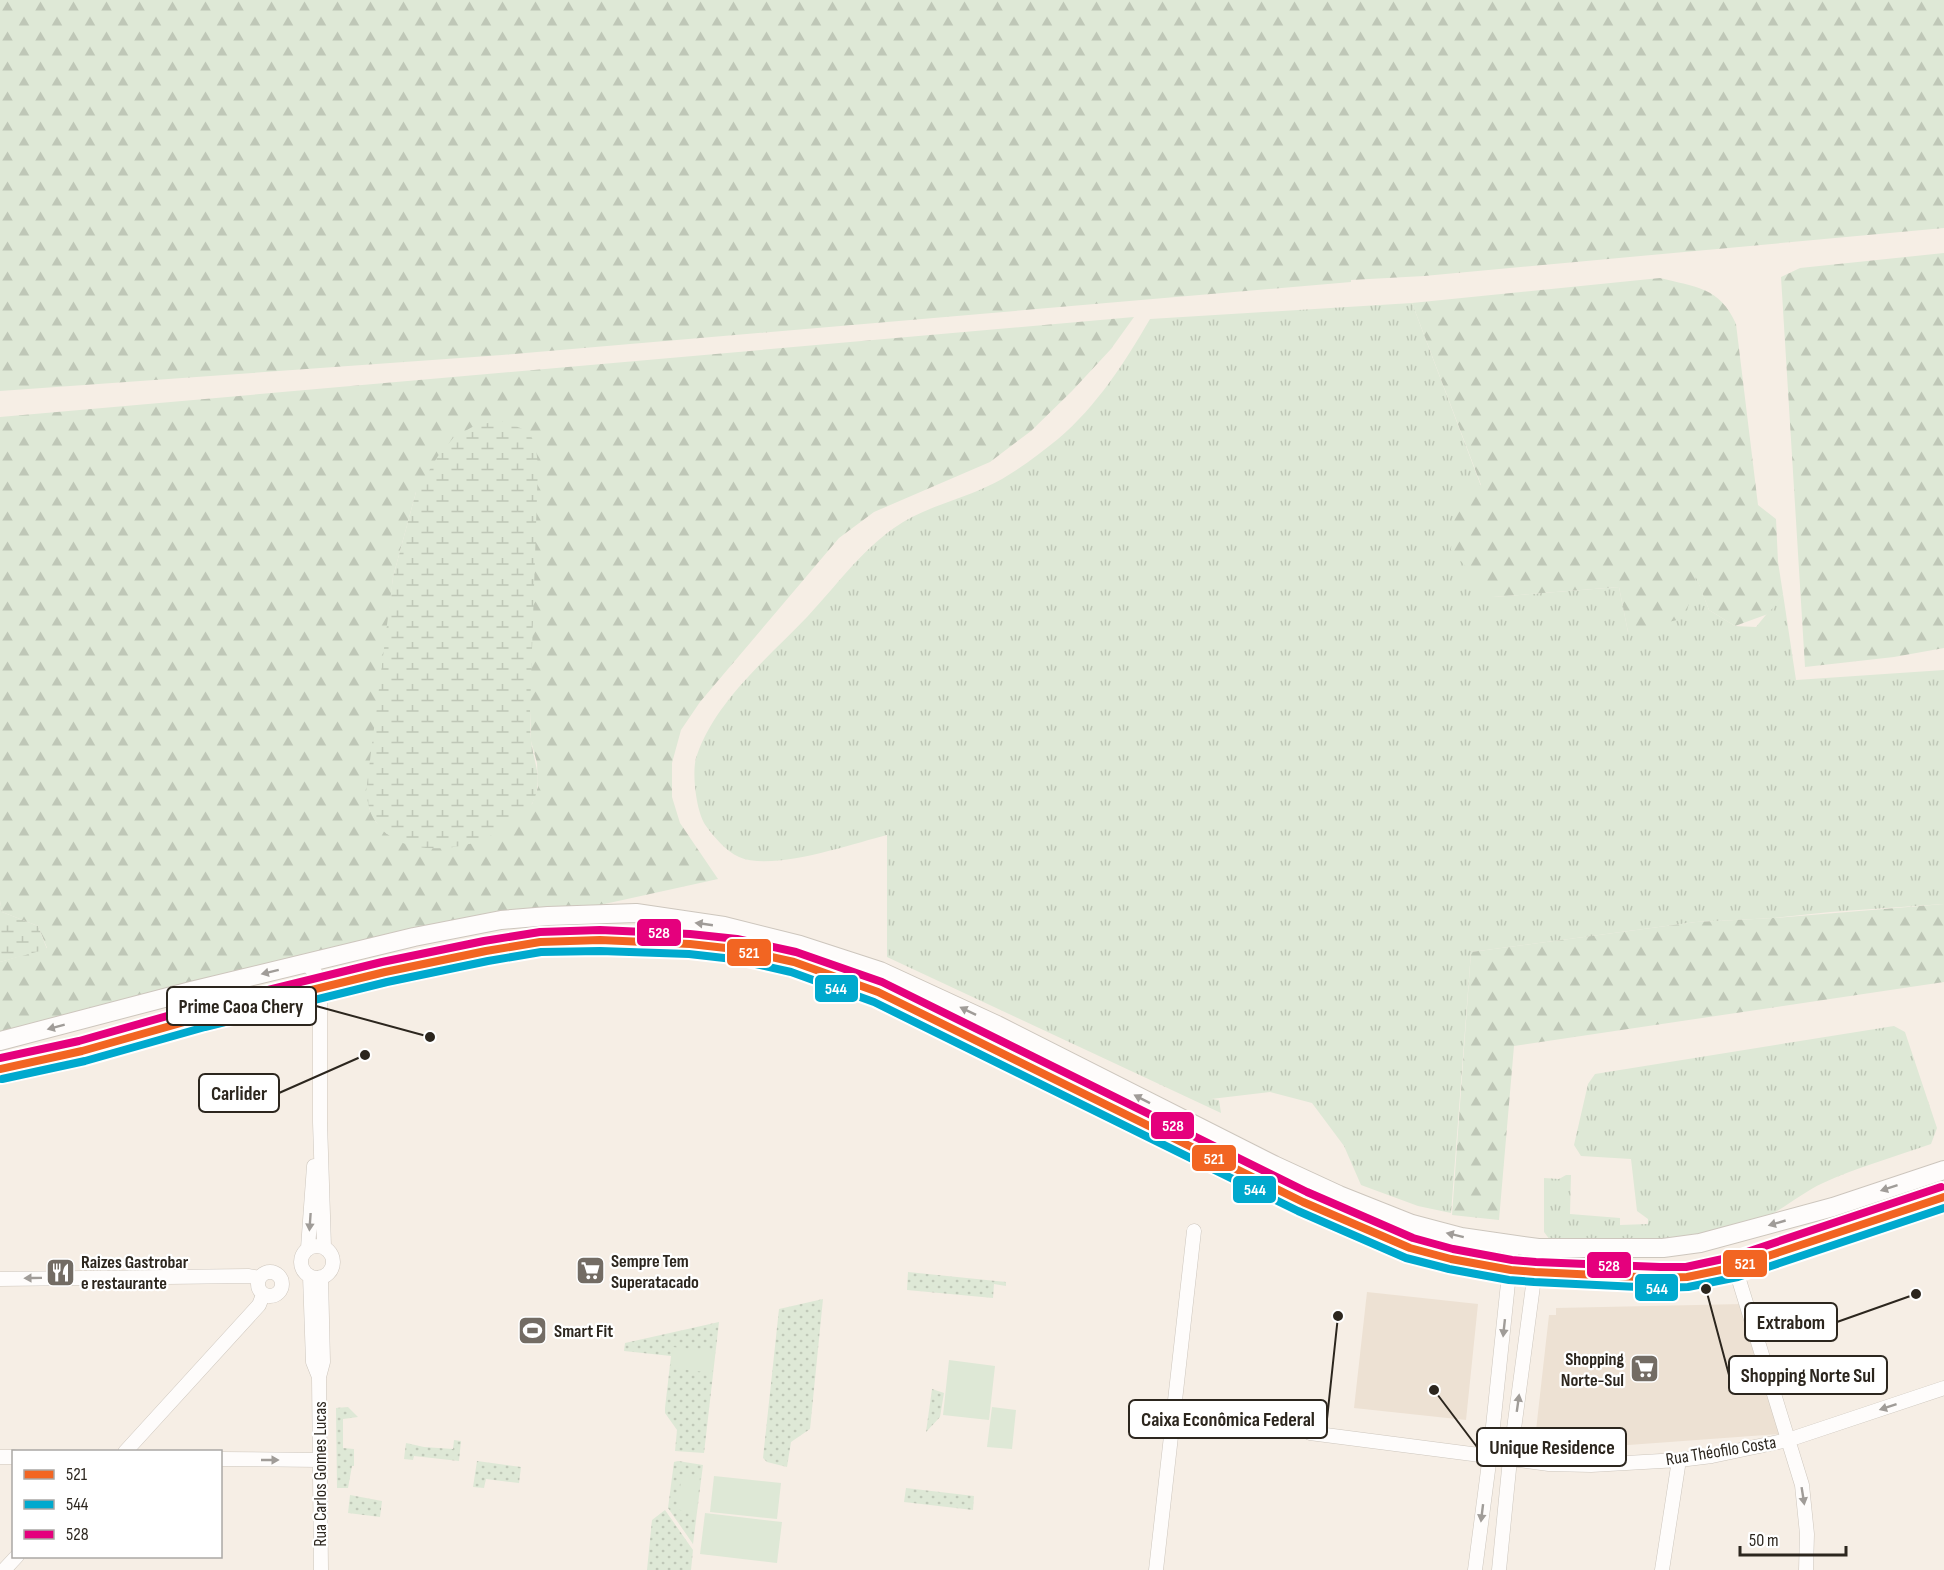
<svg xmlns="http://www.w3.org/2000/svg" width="1944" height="1570" font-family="'Sofia Sans Condensed',sans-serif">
<defs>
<pattern id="grass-tufts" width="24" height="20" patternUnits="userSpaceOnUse" patternTransform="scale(1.5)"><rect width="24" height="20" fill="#dee8d6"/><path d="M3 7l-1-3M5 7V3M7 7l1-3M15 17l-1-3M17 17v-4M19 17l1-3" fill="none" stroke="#bfc7b7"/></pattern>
<pattern id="forest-firs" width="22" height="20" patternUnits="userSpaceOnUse" patternTransform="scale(1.5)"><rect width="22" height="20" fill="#dee8d6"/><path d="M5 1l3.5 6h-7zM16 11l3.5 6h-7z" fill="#bfc7b7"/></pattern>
<pattern id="wetland-marsh" width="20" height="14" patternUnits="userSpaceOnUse" patternTransform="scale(1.5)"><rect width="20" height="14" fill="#dee8d6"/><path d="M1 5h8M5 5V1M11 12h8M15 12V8" fill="none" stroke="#bfc7b7"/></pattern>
<pattern id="park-dots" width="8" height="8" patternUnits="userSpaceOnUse" patternTransform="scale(1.5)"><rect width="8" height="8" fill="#dee8d6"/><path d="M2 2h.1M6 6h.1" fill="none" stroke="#bfc7b7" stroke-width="1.8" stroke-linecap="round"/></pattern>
</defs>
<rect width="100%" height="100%" fill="#f6eee5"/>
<path fill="#ede1d3" d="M1367 1292 1478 1304 1466 1420 1354 1408Z
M1743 1304 1779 1434 1601 1447 1534 1448 1549 1315H1556V1308Z"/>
<path fill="url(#grass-tufts)" d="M1412 303 1481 486 1493 597 1619 587 1628 632 1696 576 1709 610 1735 626 1756 627 1783 594 1796 680 1944 670V904L1830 912 1774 918 1696 922 1471 952 1451 1213 1418 1206 1361 1185 1344 1146 1312 1103 1270 1092 1211 1099 1219 1100 1221 1113 887 957V835C851 844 772 872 739 857 726 851 714 837 706 826 696 813 691 769 697 755 716 700 769 657 808 616 836 586 860 552 894 528 922 508 956 501 986 487 1011 476 1037 456 1058 439 1097 406 1125 362 1150 319Z
M1894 1026 1905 1032 1937 1128 1931 1144C1897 1156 1855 1168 1823 1183 1801 1193 1782 1211 1759 1220 1696 1243 1616 1241 1550 1240L1544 1232V1178L1559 1179 1566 1175H1571L1570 1214 1620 1218V1225L1648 1224V1219L1637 1211 1631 1159 1581 1156 1574 1145 1588 1084 1595 1074Z"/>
<path fill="url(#forest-firs)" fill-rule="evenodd" d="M0 0H1944V228L1424 276 1351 280V282L502 355 0 391Z
M1944 253V648L1894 657 1805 667 1781 277 1800 268Z
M1660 278C1695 287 1720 287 1736 324L1758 505 1776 519 1778 562 1783 594 1768 614 1735 626 1709 610 1696 577 1685 618 1628 632 1619 587 1493 597 1451 550 1455 495 1481 485 1412 303Z
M1134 317 1111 349 1072 391 1031 431 990 462 874 512 839 538 700 702 681 730 672 763V797L680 823 718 879 0 1037V962L47 948 38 926 2 912 0 901V417ZM416 492 530 711 531 741 537 763 538 787 532 804 387 834 376 822 369 808 393 577Z
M1944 904V982L1514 1046 1499 1220 1452 1215 1471 952 1696 922 1774 918Z"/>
<path fill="url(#wetland-marsh)" d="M500 421C530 430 535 432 538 465L530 711C530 720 530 730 531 739 533 762 544 778 533 802 528 811 514 820 505 826 498 831 490 837 482 840 449 852 398 855 376 822 369 813 368 802 366 792L393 577 416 492 438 456 454 437 476 425Z
M0 901 2 912 38 926 47 949 0 962Z"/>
<path fill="url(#park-dots)" d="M908 1272 1006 1282V1286L994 1284 993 1298 907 1290Z
M823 1299 810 1429 791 1442 787 1467 767 1462 763 1458 779 1309Z
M719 1322 704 1453 675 1451 677 1430 665 1413V1408L671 1356 624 1351 625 1343Z
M932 1389 944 1393 940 1417 926 1432Z
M348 1407 358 1417 343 1419V1448L354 1449V1466H352L348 1488H337L336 1408Z
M454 1440 461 1441 459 1461 414 1456 413 1460 404 1459 406 1443 424 1447 453 1449Z
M477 1461 521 1467 519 1483 486 1479 484 1488 473 1487Z
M678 1461 703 1465 693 1544 668 1508 674 1462Z
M906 1488 974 1496 973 1510 904 1502Z
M350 1495 382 1501 380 1517 348 1513Z
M665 1510 693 1550 691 1570H647L652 1520Z"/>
<path fill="#dee8d6" d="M673 1347 715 1352 712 1373 671 1368Z
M949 1360 995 1366 989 1420 943 1415Z
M992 1407 1016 1410 1012 1449 987 1447Z
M682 1474 700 1477 697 1509C690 1515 685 1513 677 1508Z
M714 1476 781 1483 777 1519 710 1512Z
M705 1513 782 1522 777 1563 700 1554Z"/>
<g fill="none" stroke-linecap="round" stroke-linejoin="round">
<defs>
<path id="street" d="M306 963 316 974 320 988V1122L324 1247
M301 1262a16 16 0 1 1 32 0a16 16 0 1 1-32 0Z
M308 1248 314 1166
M1735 1267 1802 1485 1807 1534 1806 1570
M258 1284a12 12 0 1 1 24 0a12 12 0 1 1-24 0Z
M310 1276 313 1362 319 1377
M0 1279 249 1276 259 1278
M1310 1433 1549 1464 1591 1465 1679 1460 1712 1456 1788 1440 1944 1388
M125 1452 259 1305 263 1295
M0 1457H14
M220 1459 320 1460
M4 1570 17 1556
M321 1570 319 1377 323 1362 321 1277
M1156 1570 1194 1231
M1475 1570 1490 1455 1512 1245
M1499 1570 1510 1459 1538 1248
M1662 1570 1679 1460"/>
<path id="secondary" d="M0 1041 191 991 414 937 501 920 548 916 636 913 724 926 800 945 880 971 997 1025 1274 1165 1339 1195 1412 1224 1461 1237 1538 1248H1663L1700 1243 1833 1207 1944 1170
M0 1069 82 1051 202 1017 385 972 486 951 540 942 600 940 690 944 735 949 794 962 878 992 1303 1202 1410 1248 1451 1259 1511 1270 1535 1272 1660 1278 1687 1277 1735 1267 1820 1237 1944 1197"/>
</defs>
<use href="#street" stroke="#cdc6bd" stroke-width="15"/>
<use href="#secondary" stroke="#cdc6bd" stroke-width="20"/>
<use href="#street" stroke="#fefcfb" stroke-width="14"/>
<use href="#secondary" stroke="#fefcfb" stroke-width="18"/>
<defs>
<path id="bus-1" d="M0 1069 82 1051 202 1017 385 972 486 951 540 942 600 940 690 944 735 949 794 962 878 992 1303 1202 1410 1248 1451 1259 1511 1270 1535 1272 1660 1278 1687 1277 1735 1267 1944 1197"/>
<path id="bus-2" d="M2 1079 85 1061 205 1027 387 982 488 961 541 952 600 951 689 954 733 959 791 972 874 1002 1298 1211 1406 1258 1449 1269 1509 1280 1534 1282 1659 1288 1688 1287 1738 1277 1944 1208"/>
<path id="bus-3" d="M0 1058 79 1041 199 1007 382 962 484 941 540 932 600 930 690 934 737 939 796 952 882 982 1307 1192 1413 1238 1453 1249 1512 1260 1536 1262 1660 1267H1686L1732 1257 1941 1187"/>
</defs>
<use href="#bus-1" stroke="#fff" stroke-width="12"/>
<use href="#bus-2" stroke="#fff" stroke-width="12"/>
<use href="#bus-3" stroke="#fff" stroke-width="12"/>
<use href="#bus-1" stroke="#f26522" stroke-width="8"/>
<use href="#bus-2" stroke="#00a9ce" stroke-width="8"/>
<use href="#bus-3" stroke="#e5007d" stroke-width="8"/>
</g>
<defs><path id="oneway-solid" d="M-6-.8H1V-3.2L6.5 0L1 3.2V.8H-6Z" transform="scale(1.5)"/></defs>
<g fill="#a09c98">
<use href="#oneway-solid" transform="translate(704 924) rotate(-172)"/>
<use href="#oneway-solid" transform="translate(270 972) rotate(166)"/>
<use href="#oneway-solid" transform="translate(968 1011) rotate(-154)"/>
<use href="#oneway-solid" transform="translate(56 1027) rotate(165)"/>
<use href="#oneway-solid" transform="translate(1142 1099) rotate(-153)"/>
<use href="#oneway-solid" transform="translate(1889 1188) rotate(162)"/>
<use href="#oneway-solid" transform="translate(310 1222) rotate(94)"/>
<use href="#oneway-solid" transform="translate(1777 1223) rotate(164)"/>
<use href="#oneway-solid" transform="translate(1455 1235) rotate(-166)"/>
<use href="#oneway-solid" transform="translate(33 1278) rotate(179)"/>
<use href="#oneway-solid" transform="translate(1504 1328) rotate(96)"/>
<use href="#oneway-solid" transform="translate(1518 1403) rotate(-82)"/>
<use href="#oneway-solid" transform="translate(1888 1407) rotate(162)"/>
<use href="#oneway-solid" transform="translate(270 1460)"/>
<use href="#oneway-solid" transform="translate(1803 1496) rotate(81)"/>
<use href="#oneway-solid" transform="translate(1482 1513) rotate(97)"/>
</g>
<defs>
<symbol id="supermarket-square" viewBox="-11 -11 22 22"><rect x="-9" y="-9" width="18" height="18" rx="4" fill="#736c64" stroke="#fff"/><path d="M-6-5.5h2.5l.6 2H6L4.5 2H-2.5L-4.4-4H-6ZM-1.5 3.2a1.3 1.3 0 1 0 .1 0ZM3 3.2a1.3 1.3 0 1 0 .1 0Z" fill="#fff"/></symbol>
<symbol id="restaurant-square" viewBox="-11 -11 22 22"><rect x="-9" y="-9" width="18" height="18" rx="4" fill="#736c64" stroke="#fff"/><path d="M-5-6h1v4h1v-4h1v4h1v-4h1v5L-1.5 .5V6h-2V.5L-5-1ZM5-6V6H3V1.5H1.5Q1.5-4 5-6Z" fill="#fff"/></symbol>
<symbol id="stadium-square" viewBox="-11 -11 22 22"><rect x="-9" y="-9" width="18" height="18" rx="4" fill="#736c64" stroke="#fff"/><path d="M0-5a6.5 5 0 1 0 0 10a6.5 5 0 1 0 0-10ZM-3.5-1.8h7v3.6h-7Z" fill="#fff"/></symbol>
</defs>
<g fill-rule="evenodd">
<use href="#supermarket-square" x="574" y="1254" width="33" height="33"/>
<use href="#restaurant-square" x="44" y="1256" width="33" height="33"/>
<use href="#stadium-square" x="516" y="1314" width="33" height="33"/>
<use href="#supermarket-square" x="1628" y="1352" width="33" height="33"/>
</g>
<g text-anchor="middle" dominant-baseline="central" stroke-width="4.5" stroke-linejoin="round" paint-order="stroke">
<g font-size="18" font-weight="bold" fill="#2c261e" stroke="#fff" text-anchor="start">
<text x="611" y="1261">Sempre Tem<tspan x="611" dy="21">Superatacado</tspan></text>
<text x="81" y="1262">Raizes Gastrobar<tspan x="81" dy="21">e restaurante</tspan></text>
<text x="554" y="1331">Smart Fit</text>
<text x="1624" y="1359" text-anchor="end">Shopping<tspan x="1624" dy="21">Norte-Sul</tspan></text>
</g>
<g font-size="18" fill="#2c261e" stroke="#fff">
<text transform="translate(1721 1451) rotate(-9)">Rua Théofilo Costa</text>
<text transform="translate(320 1474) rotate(-90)">Rua Carlos Gomes Lucas</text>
</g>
</g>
<path fill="none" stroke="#2c261e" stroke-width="2" d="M430 1037L316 1006M365 1055L279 1093M1916 1294L1837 1322M1706 1289L1729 1375M1338 1316L1327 1419M1434 1390L1477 1447"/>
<g fill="#2c261e" stroke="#fff" stroke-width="2">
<circle cx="430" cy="1037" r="6"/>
<circle cx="365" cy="1055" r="6"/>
<circle cx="1916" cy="1294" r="6"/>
<circle cx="1706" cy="1289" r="6"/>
<circle cx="1338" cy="1316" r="6"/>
<circle cx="1434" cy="1390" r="6"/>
</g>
<g fill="#fff" stroke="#2c261e" stroke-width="2">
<rect x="167" y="987" width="149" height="38" rx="6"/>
<rect x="199" y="1074" width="80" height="38" rx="6"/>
<rect x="1745" y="1303" width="92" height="38" rx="6"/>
<rect x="1729" y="1356" width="158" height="38" rx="6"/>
<rect x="1129" y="1400" width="198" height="38" rx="6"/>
<rect x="1477" y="1428" width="149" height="38" rx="6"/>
</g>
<g font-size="20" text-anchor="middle" font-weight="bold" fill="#2c261e">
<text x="241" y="1013">Prime Caoa Chery</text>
<text x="239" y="1100">Carlider</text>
<text x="1791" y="1329">Extrabom</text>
<text x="1808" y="1382">Shopping Norte Sul</text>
<text x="1228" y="1426">Caixa Econômica Federal</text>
<text x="1552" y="1454">Unique Residence</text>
</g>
<g stroke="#fff" stroke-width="2">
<rect x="636" y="918" width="46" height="29" rx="6" fill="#e5007d"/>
<rect x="726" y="938" width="46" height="29" rx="6" fill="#f26522"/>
<rect x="814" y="974" width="45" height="29" rx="6" fill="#00a9ce"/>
<rect x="1150" y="1111" width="45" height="29" rx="6" fill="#e5007d"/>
<rect x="1191" y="1144" width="46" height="28" rx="6" fill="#f26522"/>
<rect x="1232" y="1175" width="45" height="29" rx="6" fill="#00a9ce"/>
<rect x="1722" y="1249" width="46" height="29" rx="6" fill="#f26522"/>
<rect x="1586" y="1251" width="46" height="28" rx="6" fill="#e5007d"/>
<rect x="1634" y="1273" width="45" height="29" rx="6" fill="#00a9ce"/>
</g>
<g font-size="16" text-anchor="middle" font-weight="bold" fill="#fff">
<text x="659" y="938">528</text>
<text x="749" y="958">521</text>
<text x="836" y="994">544</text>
<text x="1173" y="1131">528</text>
<text x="1214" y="1164">521</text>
<text x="1255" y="1195">544</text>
<text x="1745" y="1269">521</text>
<text x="1609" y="1271">528</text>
<text x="1657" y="1294">544</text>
</g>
<rect x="12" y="1450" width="210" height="108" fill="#ffffff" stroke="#aba8a5" stroke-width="1.5"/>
<rect x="24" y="1470" width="30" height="9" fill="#f26522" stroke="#aba8a5" stroke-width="1.5"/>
<text x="66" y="1480" font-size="18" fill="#2c261e">521</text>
<rect x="24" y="1500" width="30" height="9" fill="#00a9ce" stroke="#aba8a5" stroke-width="1.5"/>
<text x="66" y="1510" font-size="18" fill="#2c261e">544</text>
<rect x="24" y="1530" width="30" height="9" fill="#e5007d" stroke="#aba8a5" stroke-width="1.5"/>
<text x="66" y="1540" font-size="18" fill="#2c261e">528</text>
<path d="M1740 1546v9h106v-9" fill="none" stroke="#2c261e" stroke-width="3"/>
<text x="1749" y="1546" font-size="18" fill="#2c261e" stroke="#ffffff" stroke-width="4.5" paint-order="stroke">50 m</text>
</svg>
